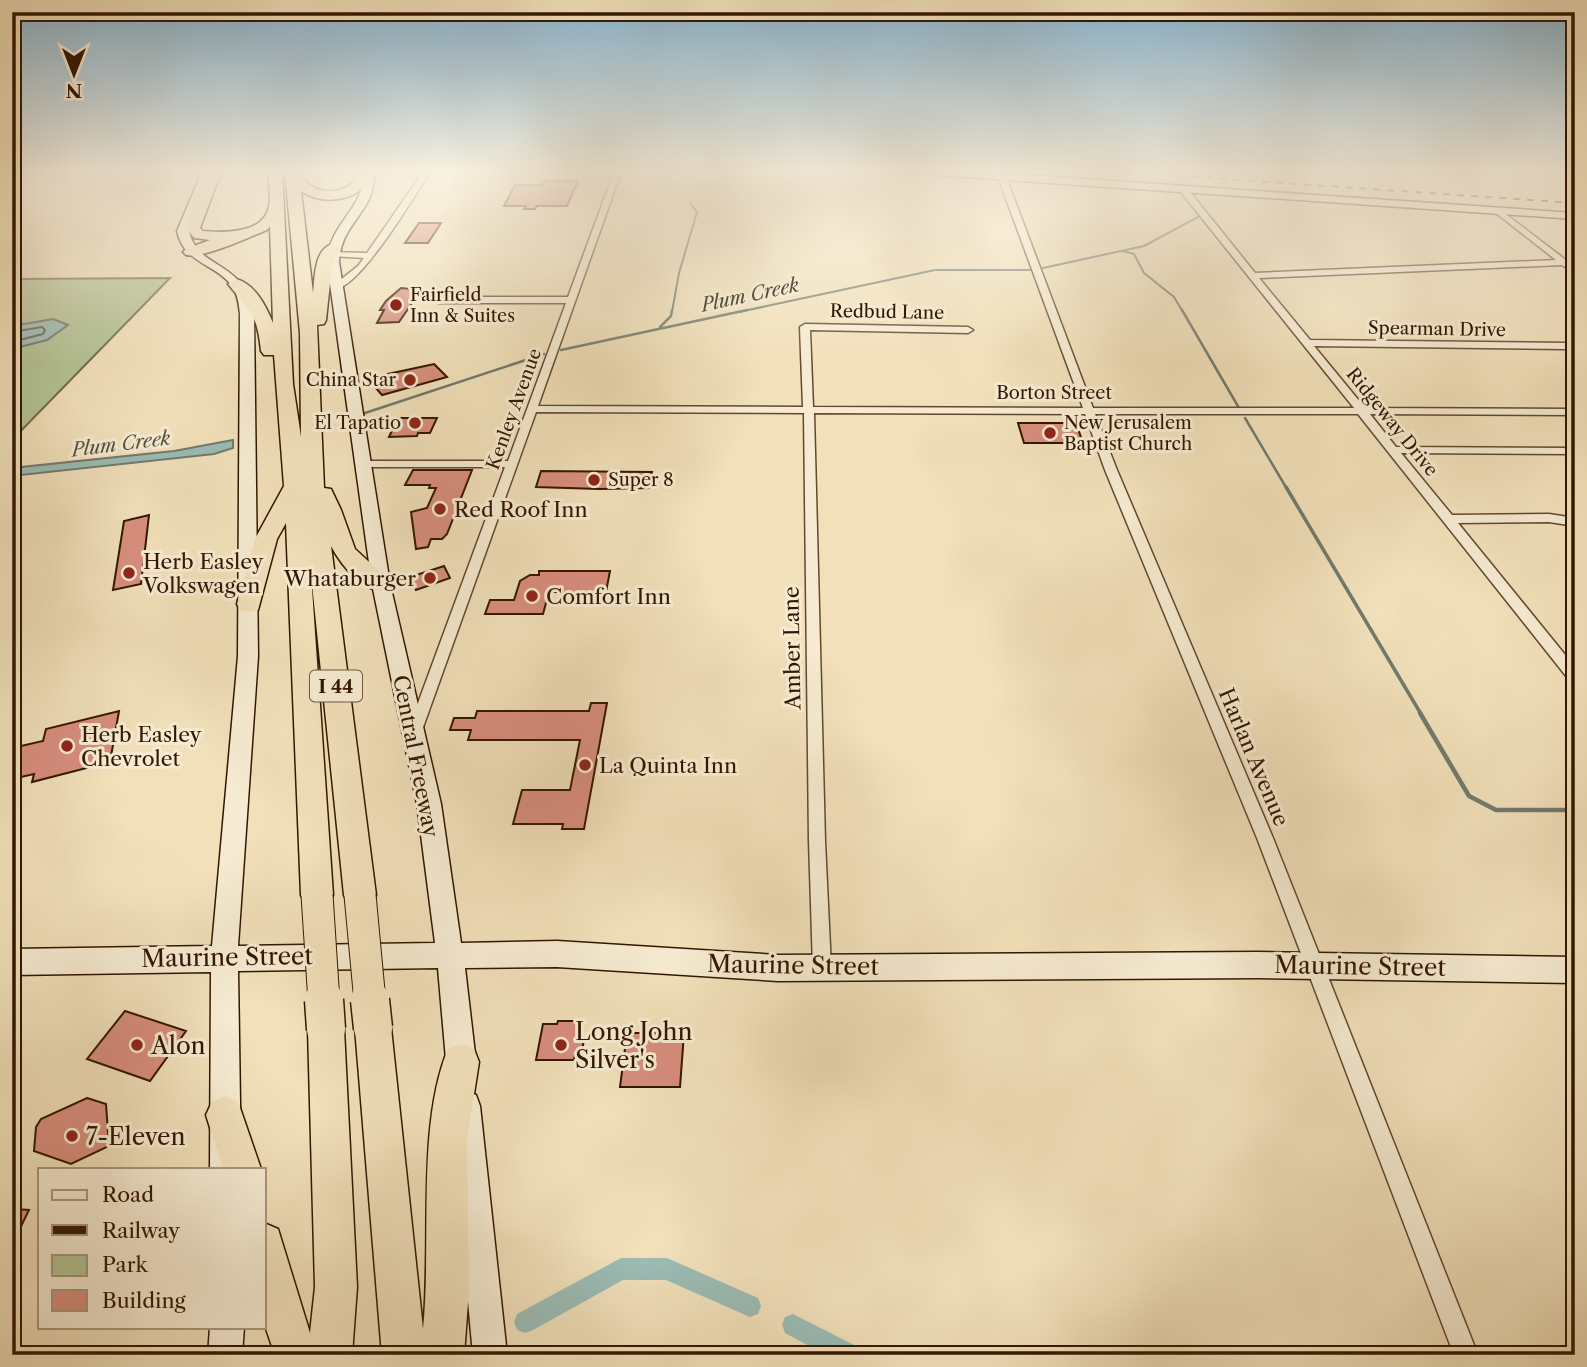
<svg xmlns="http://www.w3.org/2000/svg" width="1587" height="1367" font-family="'Libre Caslon Text',serif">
<rect width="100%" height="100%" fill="#f1e0ba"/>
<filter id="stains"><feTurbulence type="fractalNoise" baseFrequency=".00286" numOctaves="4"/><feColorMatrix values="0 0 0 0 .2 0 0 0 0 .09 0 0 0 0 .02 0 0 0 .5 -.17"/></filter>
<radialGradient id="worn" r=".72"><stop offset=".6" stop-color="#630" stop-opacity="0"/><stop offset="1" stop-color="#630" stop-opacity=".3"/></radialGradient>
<path fill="#b4c395" stroke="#746c4a" stroke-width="2" d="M170 278 12 440V279Z"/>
<path fill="#9bbcb5" stroke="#717a6d" stroke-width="2" d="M53 319 68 325 47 340 12 349V326Z
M233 440V448L214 454 12 476V468L174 451Z"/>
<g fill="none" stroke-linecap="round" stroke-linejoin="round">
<path stroke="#67695a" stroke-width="2" d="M12 332 42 327 45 330 43 334 12 342"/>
<path stroke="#717a6d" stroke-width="2" d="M1122 251 1134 254 1144 273 1174 297 1183 312
M1043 268 1144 246 1198 217
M672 312 679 273 697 212 690 203
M739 312 935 270H1030"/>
<path stroke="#717a6d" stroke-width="2.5" d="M1182 310 1239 408
M660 327 671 316 672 310
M561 350 747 310
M365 413 544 354
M1245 418 1287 489"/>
<path stroke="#717a6d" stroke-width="3.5" d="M1286 487 1421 714"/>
<path stroke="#717a6d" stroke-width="4.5" d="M1420 713 1469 796 1496 810H1575"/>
<path fill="#9bbcb5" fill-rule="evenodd" d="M621 1258H667L758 1298 761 1306 758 1314 750 1317 666 1280H623L533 1330 525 1333 517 1330 514 1322 517 1314Z
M793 1314 858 1347 862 1355H826L785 1333 782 1325 785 1317Z"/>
</g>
<path fill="#d88e7e" stroke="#331600" stroke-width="2" d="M545 181H578L567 206H537L535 209H524L526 206H504L515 185H543Z
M419 223H441L428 243H405Z
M401 288 421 290 399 322 377 323 384 310H380L386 301Z
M434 364 447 377 382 395 375 387 374 383 391 378 388 374Z
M398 418H437L430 433H418L417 436 389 437Z
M1018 423H1076L1083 443H1024Z
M413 470H472L447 534 442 539H431L428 547 416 549 411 512 427 508 436 488H429L430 485H405Z
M541 471 652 472 649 488 599 489 536 487Z
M149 515 141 584 113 590 124 521Z
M444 566 450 578 416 590 410 577Z
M539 571H610L606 592H549L543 614H485L490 600H514L520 581 530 575H539Z
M591 703H607L584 829H562L563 824H513L522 790H570L580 740H468L471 730H450L454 718H475L477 711H589Z
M119 711 110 762 32 782 34 774 12 779V748L43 741 46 729Z
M125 1011 186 1031 150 1081 87 1059Z
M558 1021H582L579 1040H584L582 1050H576L574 1060H536L543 1024H557Z
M627 1033H684L680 1087H620Z
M87 1098 106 1104 109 1146 71 1164 34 1151 36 1127 41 1119Z
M12 1209 29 1210 12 1245Z"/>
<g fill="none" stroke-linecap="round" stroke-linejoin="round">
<defs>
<path id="street" d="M423 172H430C415 195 359 290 334 289V285L358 266 364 258 332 256H329V252L367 253Z
M614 172H621L538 406 803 407 800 327 805 324 968 327 973 330 968 333 810 330 813 407 1083 408 998 177 1002 175 1006 177 1093 408H1354L1180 191V187H1186L1255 273 1556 260 1496 213 1495 211 1499 209 1575 267V273L1562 265 1259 278 1310 340 1568 343 1575 347V355L1566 349 1314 346 1365 408 1575 409V415L1370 414 1396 447 1575 448V454L1401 453 1452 515 1549 514 1575 518V526L1549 522 1458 523 1575 667V682L1570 681 1358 414H1095L1117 470 1273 838 1478 1355H1454L1257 838 1105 470 1085 414 814 413 825 841 831 968 828 974 822 977 816 974 813 968 809 841 804 413 536 412 421 733 419 737H409L407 733 505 467H363L358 464 363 461H508L566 303H439L435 300 439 297H568Z"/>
<path id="secondary" d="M202 172H212L189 231C198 271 243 258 254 314L258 656 238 946 435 943 417 804 372 584 327 262C329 223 364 210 364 172H374C376 213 341 221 339 262L390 584 441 804 461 943 557 941 778 955 1258 952 1575 957V983L1258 978 778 981 557 967 465 968 477 1071 472 1081 462 1086 452 1081 447 1071 438 968 238 971 241 1169H210L211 972 12 975V949L212 946 238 656 240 314C239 305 238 294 232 286 215 263 184 264 177 231Z
M929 172H983L1575 213V219L934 175Z
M465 1091 476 1095 480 1106 507 1355H473L450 1106 454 1095Z
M210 1327H244L242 1355H208Z"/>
<path id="highway" d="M208 172H221L200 228 203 231C225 233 264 234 269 206 271 195 269 183 268 172H282L293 384 301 437 300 333 285 172H299C310 194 337 197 355 181L354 172H367L369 182C353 202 321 205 301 191L313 293C315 277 314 250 332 244L340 249 332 264 326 320 324 324 317 325 324 488 331 489 341 510 355 549 393 584 389 590C365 596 341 565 331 546L376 895 371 905 360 909 349 905 344 895 311 574 333 895 328 905 317 909 306 905 301 895 286 523 277 539 258 610 249 612 240 610 237 604 255 539 284 486 274 355H264L261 351C257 313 250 311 228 284L236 279C255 284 266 306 273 323L270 226 267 230C249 237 203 259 186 255L183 252 186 249 210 240 194 238 186 228Z
M373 1010 385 1016 391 1028 423 1329C432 1243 416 1127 448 1049L461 1044 474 1049 479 1062 467 1139 469 1289 464 1355H382L355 1028 361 1016Z
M326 1011 338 1017 344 1029 357 1287 352 1355H275L264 1323V1223L278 1229 310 1333 315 1287 308 1029 314 1017Z
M225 1096 238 1102 261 1169H223L206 1115 212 1102Z"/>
</defs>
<use href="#street" stroke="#62482e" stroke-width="3"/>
<use href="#secondary" stroke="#331600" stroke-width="3"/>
<use href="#highway" stroke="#331600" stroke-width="3"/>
<use href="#street" fill="#f6ebd2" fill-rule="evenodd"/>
<use href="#secondary" fill="#f6ebd2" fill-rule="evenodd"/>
<use href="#highway" fill="#f1e0ba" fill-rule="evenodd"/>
<path stroke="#331600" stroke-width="2" stroke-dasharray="7 7" stroke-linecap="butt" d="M1122 172 1575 203"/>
<defs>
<path id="highway-bridge-far1" d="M317 895 324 1002
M360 895 370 1002"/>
<path id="highway-bridge" d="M324 1000 326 1029
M370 1000 373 1028"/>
</defs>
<use href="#highway-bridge-far1" stroke="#331600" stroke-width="33" stroke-linecap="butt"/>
<use href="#highway-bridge" stroke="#331600" stroke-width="41" stroke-linecap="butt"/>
<use href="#highway-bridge-far1" stroke="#f1e0ba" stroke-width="31"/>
<use href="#highway-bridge" stroke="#f1e0ba" stroke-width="38"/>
</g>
<linearGradient id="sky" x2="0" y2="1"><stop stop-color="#89b7d4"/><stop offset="0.47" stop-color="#f9f1e0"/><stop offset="1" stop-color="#f9f1e0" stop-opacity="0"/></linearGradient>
<rect width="1587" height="364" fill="url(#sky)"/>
<g fill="#8f2418" stroke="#f6ebd2" stroke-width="2.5">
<circle cx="396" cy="305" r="7"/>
<circle cx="410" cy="380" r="7"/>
<circle cx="415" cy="423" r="7"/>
<circle cx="1050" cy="433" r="7"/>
<circle cx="594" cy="480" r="7"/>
<circle cx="440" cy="509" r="7"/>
<circle cx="129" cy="573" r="7"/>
<circle cx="430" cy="578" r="7"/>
<circle cx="532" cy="596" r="7"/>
<circle cx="67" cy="746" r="7"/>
<circle cx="585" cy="765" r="7"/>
<circle cx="137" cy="1045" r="7"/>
<circle cx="561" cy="1045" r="7"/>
<circle cx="72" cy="1136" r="7"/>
</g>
<g text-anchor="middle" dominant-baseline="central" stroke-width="6" stroke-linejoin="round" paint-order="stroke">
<g font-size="18" fill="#331600" stroke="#f6ebd2" text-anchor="start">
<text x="410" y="295">Fairfield<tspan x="410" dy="21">Inn &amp; Suites</tspan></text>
<text x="396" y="380" text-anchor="end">China Star</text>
<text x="401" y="423" text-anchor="end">El Tapatio</text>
<text x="1064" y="423">New Jerusalem<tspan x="1064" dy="21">Baptist Church</tspan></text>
<text x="608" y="480">Super 8</text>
</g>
<g font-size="18" fill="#331600" stroke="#f6ebd2">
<text transform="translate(887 312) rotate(1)">Redbud Lane</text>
<text transform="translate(1437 329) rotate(1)">Spearman Drive</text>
<text x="1054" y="393">Borton Street</text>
<text transform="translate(514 409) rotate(-70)">Kenley Avenue</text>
<text transform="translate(1392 422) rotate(51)">Ridgeway Drive</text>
</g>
<g font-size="19" font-style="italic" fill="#57503f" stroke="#f6ebd2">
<text transform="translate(750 295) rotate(-12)">Plum Creek</text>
<text transform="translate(121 444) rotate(-7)">Plum Creek</text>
</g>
<rect fill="#f6ebd2" stroke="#6e563f" stroke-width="2" x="310" y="670.5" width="52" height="31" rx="5"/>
<g font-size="19" font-weight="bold" fill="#331600">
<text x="336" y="686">I 44</text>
</g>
<g font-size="21" fill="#331600" stroke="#f6ebd2" text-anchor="start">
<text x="454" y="509">Red Roof Inn</text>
<text x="143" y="561">Herb Easley<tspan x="143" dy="24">Volkswagen</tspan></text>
<text x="416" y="578" text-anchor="end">Whataburger</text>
<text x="546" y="596">Comfort Inn</text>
<text x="81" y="734">Herb Easley<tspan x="81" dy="24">Chevrolet</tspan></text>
<text x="599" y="765">La Quinta Inn</text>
</g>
<g font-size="21" fill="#331600" stroke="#f6ebd2">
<text transform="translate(792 648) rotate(-91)">Amber Lane</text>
<text transform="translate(416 756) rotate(79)">Central Freeway</text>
<text transform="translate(1254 757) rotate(67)">Harlan Avenue</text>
</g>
<g font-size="24" fill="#331600" stroke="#f6ebd2">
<text transform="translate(227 957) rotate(-1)">Maurine Street</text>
<text transform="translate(793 965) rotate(1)">Maurine Street</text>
<text transform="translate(1360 966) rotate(1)">Maurine Street</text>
</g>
<g font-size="24" fill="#331600" stroke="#f6ebd2" text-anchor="start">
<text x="575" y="1031">Long John<tspan x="575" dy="28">Silver's</tspan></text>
<text x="151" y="1045">Alon</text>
<text x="86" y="1136">7-Eleven</text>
</g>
</g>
<rect width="1587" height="1367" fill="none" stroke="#f1e0ba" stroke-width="42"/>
<rect x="14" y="14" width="1559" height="1339" fill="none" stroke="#331600" stroke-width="3.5"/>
<rect x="21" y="21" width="1545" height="1325" fill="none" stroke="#331600" stroke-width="2"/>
<rect x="38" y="1168" width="228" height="161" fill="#f6ebd2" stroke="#a8967e" stroke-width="2"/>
<rect x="52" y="1190" width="35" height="10" fill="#f6ebd2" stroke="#a8967e" stroke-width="2"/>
<text x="102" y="1202" font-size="21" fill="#331600">Road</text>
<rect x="52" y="1225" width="35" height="10" fill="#331600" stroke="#a8967e" stroke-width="2"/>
<text x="102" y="1238" font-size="21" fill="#331600">Railway</text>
<rect x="52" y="1255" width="35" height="21" fill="#b4c395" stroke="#a8967e" stroke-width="2"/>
<text x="102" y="1272" font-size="21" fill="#331600">Park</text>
<rect x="52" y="1290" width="35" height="21" fill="#d88e7e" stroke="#a8967e" stroke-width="2"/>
<text x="102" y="1308" font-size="21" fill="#331600">Building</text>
<g transform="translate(74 74) rotate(180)" stroke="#f6ebd2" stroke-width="5" paint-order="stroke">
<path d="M0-5L12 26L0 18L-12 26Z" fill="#331600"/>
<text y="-10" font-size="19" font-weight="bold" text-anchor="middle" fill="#331600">N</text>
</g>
<rect width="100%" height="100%" filter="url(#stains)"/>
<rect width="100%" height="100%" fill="url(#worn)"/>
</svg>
